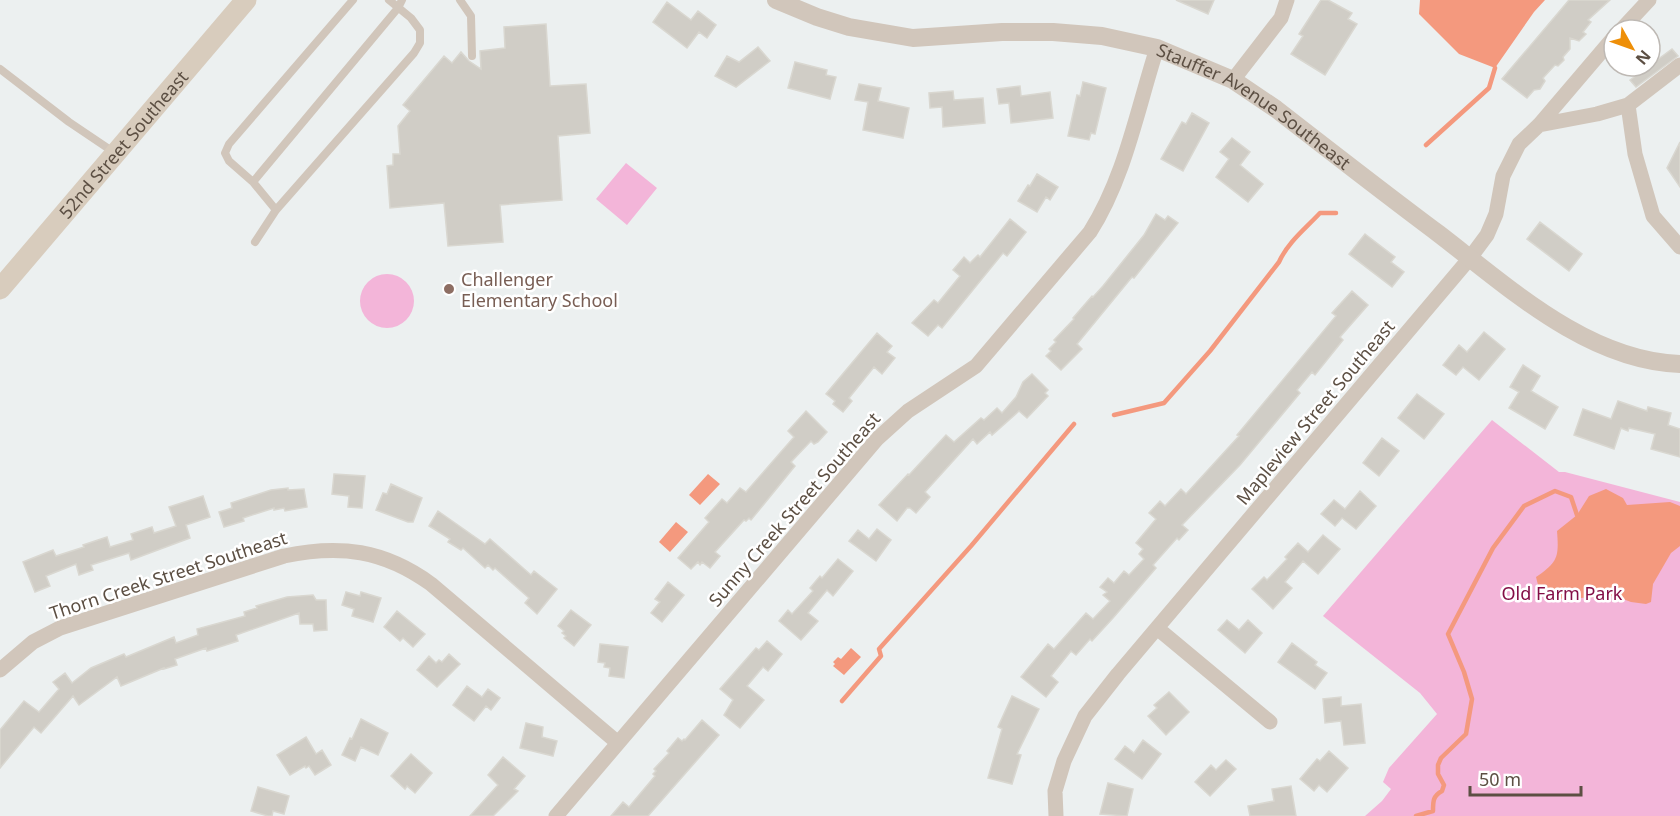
<svg xmlns="http://www.w3.org/2000/svg" width="1680" height="816" font-family="'Noto Sans',sans-serif">
<rect width="100%" height="100%" fill="#ecf0f0"/>
<path fill="#f3b5d9" d="M626 163 657 188 627 225 596 199Z
M360 301a27 27 0 1 1 54 0a27 27 0 1 1-54 0Z
M1492 420 1559 472H1565L1680 502V816H1365L1382 801 1391 789 1383 782 1389 768 1437 714 1420 693 1323 616Z"/>
<path fill="#f4997e" d="M1420 0H1545L1534 12 1495 68 1459 54 1419 14Z
M708 474 720 484 700 505 689 495Z
M1606 489 1623 498 1627 505 1670 502 1680 506V546L1671 553 1653 584 1651 602 1646 604 1631 602 1615 596 1563 599 1549 596 1539 589 1536 577C1558 562 1559 557 1557 531L1577 515 1589 496Z
M676 522 688 532 670 552 659 542Z
M851 648 861 657 844 675 833 666 835 664 833 662 838 657 841 659Z"/>
<g fill="none" stroke-linecap="round" stroke-linejoin="round">
<path stroke="#f4997e" stroke-width="4.5" d="M1426 145 1489 88 1495 68
M1114 415 1164 403 1210 351 1279 262C1288 242 1305 229 1320 213H1336
M842 701 881 656 879 649 971 546 1074 424
M1416 816 1433 811C1433 801 1433 796 1442 791L1444 785 1438 774V765L1441 758 1466 734 1472 699 1464 672 1448 634 1493 548 1524 506 1555 491 1571 497 1577 515"/>
</g>
<path fill="#d0cdc6" stroke="#d9d7d0" stroke-width="1.5" d="M1176 0H1214L1208 14Z
M1321 0H1328L1352 13 1348 19 1357 24 1325 75 1291 54 1303 36 1299 34Z
M1569 0H1610L1588 20 1591 22 1583 32 1586 34 1579 41 1570 38V49L1563 57 1564 60 1558 66 1555 65 1543 78 1545 81 1540 89 1534 90 1527 98 1502 79Z
M667 2 691 20 698 11 716 25 707 38 699 32 687 48 653 22Z
M546 24 550 86 586 84 590 133 558 136 562 200 500 205 503 242 448 246 444 203 390 208 387 166 393 165V154H400L398 126 410 111 403 105 444 56 452 63 461 52 469 61 481 69 480 51 505 48 504 27Z
M758 47 770 61 736 87 715 76 727 56 739 62Z
M1672 49 1678 56 1636 87 1630 80Z
M795 62 827 70 826 75 836 77 830 99 788 88Z
M1083 82 1106 88 1095 134 1091 133 1089 140 1068 136 1077 95 1080 96Z
M859 84 881 88 878 101 909 108 903 138 863 130 868 102 855 100Z
M1020 86 1021 96 1050 92 1053 118 1011 123 1009 103 999 104 997 89Z
M953 91 954 100 983 98 985 123 943 127 942 107 930 108 929 93Z
M1192 113 1209 123 1183 171 1161 159 1182 122 1186 124Z
M1232 138 1250 152 1240 165 1263 184 1248 202 1216 177 1229 159 1220 152Z
M1680 142V187L1667 168Z
M1037 174 1058 187 1050 200 1046 197 1037 212 1018 201 1028 185 1030 186Z
M1156 214 1165 220 1168 216 1178 223 1134 278 1132 277 1077 344 1082 349 1061 370 1046 356 1051 351 1049 349 1056 342 1054 340 1074 319 1073 318 1092 296 1093 297 1103 286 1144 235Z
M1010 219 1026 232 1007 256 1003 253 942 328 938 325 928 336 912 323 934 300 938 303 960 276 953 270 964 257 970 263 978 255 980 257Z
M1540 222 1582 254 1569 271 1527 239Z
M1365 234 1395 257 1391 262 1404 272 1392 287 1349 254Z
M1352 291 1368 305 1340 337 1343 340 1315 375 1312 372 1297 390 1300 393 1240 465 1182 525 1188 530 1179 540 1177 538 1153 565 1156 568 1113 618 1092 641 1090 639 1076 655 1071 651 1051 676 1058 682 1046 697 1021 677 1048 644 1054 649 1086 613 1093 619 1110 601 1103 595 1107 592 1100 587 1108 578 1114 583 1124 571 1129 575 1144 559 1139 554 1143 549 1136 543 1156 519 1149 513 1160 501 1165 506 1181 489 1186 494 1239 436 1237 435 1336 316 1332 313Z
M1484 332 1505 349 1479 380 1463 367 1456 375 1443 365 1459 345 1467 352Z
M877 333 892 346 887 352 895 358 882 374 874 367 849 398 852 401 843 412 833 404 835 401 826 394Z
M1523 365 1540 376 1531 391 1558 407 1545 429 1509 408 1519 392 1510 387Z
M1032 374 1048 390 1045 393 1048 396 1027 418 1019 411 992 435 990 432 977 444 973 439 925 492 930 497 916 513 910 508H907L897 521 879 505 908 474 909 475 946 435 954 442 981 418 984 420 997 408 1002 413 1016 397 1023 382Z
M1417 394 1444 414 1424 439 1398 418Z
M1618 401 1647 411 1648 407 1671 413 1668 425 1680 429V457L1651 449 1655 434 1629 428 1628 431 1621 428 1614 449 1574 435 1583 409 1611 419Z
M806 411 827 432 818 442 814 444 811 441 791 462 795 466 751 520 749 518 746 521 744 520 715 552 720 556 710 568 702 562 700 565 698 562 691 569 678 558 709 522 705 518 722 499 727 503 740 488 746 492 794 437 788 431Z
M1382 438 1399 451 1379 476 1363 463Z
M334 474 365 476 362 508 348 507 349 496 332 494Z
M391 484 422 498 413 522H408L376 510 383 493 387 494Z
M288 488V490L304 489 307 507 285 511 284 508 274 510V508L243 518 244 521 224 527 219 512 232 508 231 503 271 490Z
M1360 491 1376 506 1356 529 1342 518 1335 526 1321 514 1334 500 1345 509Z
M203 496 210 517 186 525 190 538 131 560 129 553 91 565 93 570 79 575 76 564 46 576 50 586 35 592 23 562 53 550 56 556 84 547 83 545 107 537 110 547 133 540 131 534 152 527 154 533 176 526 169 507Z
M438 511 485 544 490 539 531 575 534 571 557 589 537 614 525 603 529 598 495 568 493 570 488 565 485 568 463 548 461 550 448 542 450 539 429 526Z
M877 529 891 540 876 561 849 541 858 530 869 539Z
M1323 535 1340 549 1318 574 1303 561 1285 582 1292 588 1273 609 1252 589 1264 577 1267 580 1287 559 1285 557 1298 543 1308 552Z
M838 559 853 571 833 596 827 590 808 613 818 621 801 640 779 621 788 610 792 614 813 591 810 588 820 576 822 578Z
M668 582 684 595 662 622 651 613 660 602 655 599Z
M346 592 360 596 361 592 381 598 373 622 352 616 354 609 342 605Z
M313 595 316 600H326L327 630 314 631 313 624H300L299 613 236 635 238 641 207 651 206 648 175 659 177 665 164 669V668L121 686 117 677 79 705 73 696 41 733 34 727 0 768V730L24 701 39 712 59 689 53 682 65 673 72 683 91 668 124 654 126 657 174 637 176 643 198 635 197 629 245 616 244 612 257 608 256 606 287 597Z
M571 610 591 625 574 646 564 638 566 636 562 633 564 631 558 626Z
M397 611 425 634 413 647 403 638 400 641 384 627Z
M1227 620 1239 630 1248 620 1262 633 1245 653 1218 630Z
M767 641 782 654 768 671 763 667 747 686 764 700 740 728 724 715 733 700 720 689 756 648 759 650Z
M1292 643 1317 662 1315 665 1327 673 1315 689 1278 662Z
M600 644 628 647 624 678 609 676 610 668 604 667 605 663 598 662Z
M449 654 460 664 437 687 417 670 429 656 436 663 439 660 442 662Z
M467 686 482 697 488 689 500 698 491 710 486 706 474 721 453 705Z
M1169 692 1189 712 1166 735 1148 716 1157 708 1154 705Z
M1012 696 1039 709 1017 754 1021 755 1012 784 988 778 1002 729 998 727Z
M1341 697V706L1361 704 1365 743 1344 745 1341 721 1325 723 1323 699Z
M361 719 388 733 378 755 361 747 355 761 342 755 350 738 352 739Z
M702 720 719 735 648 816H611L623 802 629 807 655 776 653 774 656 771 654 769 669 753 667 751 678 738 682 741 684 739 685 740Z
M526 723 543 727 542 737 557 741 553 756 520 748Z
M306 737 316 754 322 750 331 765 315 775 309 766 306 768 305 766 290 775 277 755Z
M1143 740 1161 754 1142 779 1115 759 1125 746 1134 753Z
M1329 751 1348 768 1327 792 1319 785 1314 791 1300 779 1317 759 1320 761Z
M411 754 432 773 415 793 407 786 405 789 391 776Z
M503 757 525 776 514 789 518 791 493 816H470L498 785 488 775Z
M1226 760 1236 769 1210 796 1195 782 1211 765 1216 770Z
M1108 783 1133 789 1127 816 1100 814Z
M1291 786 1296 816H1250L1248 806 1274 801 1272 789Z
M258 787 289 796 284 814 273 811 272 816H268L251 811Z"/>
<g fill="none" stroke-linecap="round" stroke-linejoin="round">
<path stroke="#d1c6bb" stroke-width="8" d="M353 0 229 144 225 153 229 161 253 182 276 210 414 53 420 43V30L411 18 389 0
M460 0 471 16 472 56
M0 69 69 122 115 153
M253 182 398 8 402 0
M255 242 276 210"/>
<path stroke="#d1c6bb" stroke-width="15" d="M1621 30 1649 0
M1233 80 1281 18 1287 0
M1628 105 1635 154 1653 216 1680 247
M1539 125 1597 114 1628 105 1680 65
M1157 628 1270 722
M0 670 33 642 60 628 284 556C340 544 384 550 431 584L618 743
M556 816 877 439 908 411 976 366 1090 232C1125 177 1137 110 1157 48
M1056 816 1055 791 1064 761 1085 716 1118 674 1470 258 1487 235 1496 214 1503 176 1519 144 1539 125 1614 37"/>
<path stroke="#d1c6bb" stroke-width="18" id="s1" d="M776 0 817 17 849 27 913 38 1002 32H1053L1102 36 1157 48 1233 80 1276 109C1330 151 1384 193 1439 234 1508 287 1588 361 1680 364"/>
<path stroke="#d8ccbd" stroke-width="21" id="s2" d="M0 289 246 0"/>
</g>
<circle fill="#8d6e63" stroke="#fff" stroke-width="2" cx="449" cy="289" r="6"/>
<g text-anchor="middle" dominant-baseline="central" stroke-width="5" stroke-linejoin="round" paint-order="stroke">
<g font-size="18" fill="#5c4f43" stroke="#fff">
<text stroke="none"><textPath href="#s1" startOffset="502">Stauffer Avenue Southeast</textPath></text>
<text stroke="none"><textPath href="#s2" startOffset="190">52nd Street Southeast</textPath></text>
<text transform="translate(1315 412) rotate(-50)">Mapleview Street Southeast</text>
<text transform="translate(794 509) rotate(-49)">Sunny Creek Street Southeast</text>
<text transform="translate(168 575) rotate(-18)">Thorn Creek Street Southeast</text>
</g>
<g font-size="18" fill="#785e54" stroke="#fff" text-anchor="start">
<text x="461" y="279">Challenger<tspan x="461" dy="21">Elementary School</tspan></text>
</g>
<g font-size="18" fill="#830e46" stroke="#fff">
<text x="1562" y="593">Old Farm Park</text>
</g>
</g>
<g transform="translate(1632 48) rotate(130)"><circle r="28" fill="#ffffff" stroke="#beb9b4" stroke-width="1.5"/>
<path d="M0-4.5L10 22L0 15L-10 22Z" fill="#ee8f08"/>
<text y="-9" font-size="16" font-weight="bold" text-anchor="middle" fill="#5c4f43">N</text>
</g>
<path d="M1470 786v9h111v-9" fill="none" stroke="#5c4f43" stroke-width="3"/>
<text x="1479" y="786" font-size="18" fill="#5c4f43" stroke="#ffffff" stroke-width="4.5" paint-order="stroke">50 m</text>
</svg>
